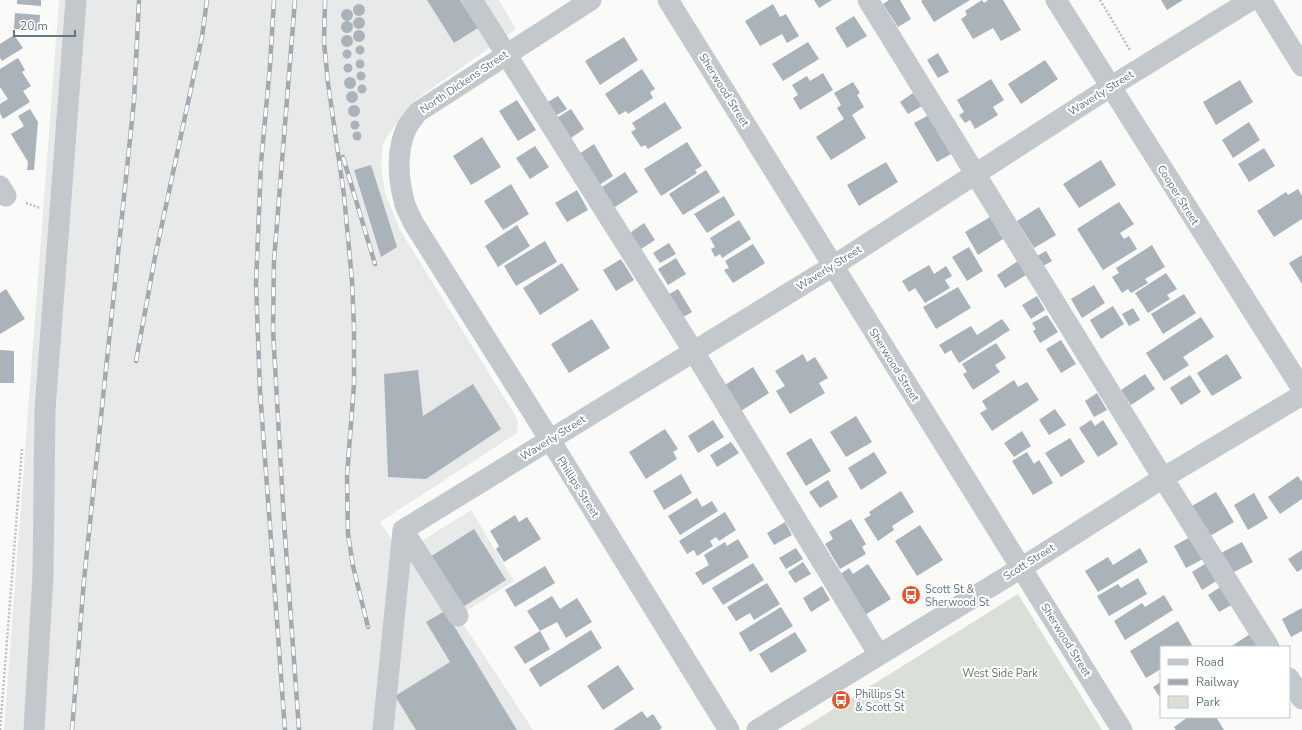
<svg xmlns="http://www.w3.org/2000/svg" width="1302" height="730" font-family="'Nunito Sans',sans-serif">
<rect width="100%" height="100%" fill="#fafaf8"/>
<path fill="#e8e9e9" d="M59 0H499L516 29 410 104 383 143 381 165 385 192 400 230 518 420 517 433 380 522 401 554 471 510 514 581 458 616 533 730H4Z"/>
<path fill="#dadfd7" d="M1018 594 1102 730H800Z"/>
<path fill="#aab3b9" d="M17 0H41V6L17 4Z
M427 0H460L478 28 454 43Z
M814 0H832L819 8Z
M889 0H900L911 19 898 27 883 4Z
M923 0H970L934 22 921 1Z
M982 0 984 3 988 0H1003L1021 30 1001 41 993 28 973 39 961 19 967 15 965 11Z
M1161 0H1183L1167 10Z
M773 4 780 17 786 14 799 36 787 43 782 34 760 46 745 21Z
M353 10a6 6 0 1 1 12 0a6 6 0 1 1-12 0Z
M341 15a6 6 0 1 1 12 0a6 6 0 1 1-12 0Z
M15 13 40 15 39 31 14 29Z
M854 16 867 36 847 48 835 28Z
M353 23a6 6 0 1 1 12 0a6 6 0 1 1-12 0Z
M341 27a6 6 0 1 1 12 0a6 6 0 1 1-12 0Z
M353 36a6 6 0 1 1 12 0a6 6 0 1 1-12 0Z
M14 35 23 48 2 61 0 58V44Z
M341 41a6 6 0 1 1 12 0a6 6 0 1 1-12 0Z
M624 37 638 60 600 85 585 61Z
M808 42 819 59 783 81 772 64Z
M355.5 50a4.5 4.5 0 1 1 9 0a4.5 4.5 0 1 1-9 0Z
M342.5 54a4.5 4.5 0 1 1 9 0a4.5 4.5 0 1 1-9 0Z
M938 53 949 72 938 78 927 60Z
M18 58 25 70 22 72 31 86 23 91 30 102 3 119 0 113V104L8 99 0 87V69Z
M355.5 64a4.5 4.5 0 1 1 9 0a4.5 4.5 0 1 1-9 0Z
M1045 60 1058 79 1021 104 1008 84Z
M343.5 68a4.5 4.5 0 1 1 9 0a4.5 4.5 0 1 1-9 0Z
M642 69 655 89 650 92 653 98 628 114 626 111 619 115 605 94Z
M356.5 76a4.5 4.5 0 1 1 9 0a4.5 4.5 0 1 1-9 0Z
M823 73 833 90 800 110 793 98 798 95 792 85 807 76 810 81Z
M344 83a6 6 0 1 1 12 0a6 6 0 1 1-12 0Z
M991 79 1004 100 993 107 998 115 975 129 970 120 965 123 959 115 964 112 957 100Z
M1240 80 1253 102 1216 125 1203 102Z
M853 82 860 93 857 95 864 107 852 115 866 138 831 160 816 137 844 119 837 108 841 105 834 93Z
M357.5 89a4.5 4.5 0 1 1 9 0a4.5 4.5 0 1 1-9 0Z
M346 97a6 6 0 1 1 12 0a6 6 0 1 1-12 0Z
M913 93 922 106 908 114 900 102Z
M558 96 567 109 552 118 543 105Z
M517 100 536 130 518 141 499 111Z
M665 102 682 128 648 149 645 145 641 147 631 132 636 129 632 123Z
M348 111a6 6 0 1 1 12 0a6 6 0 1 1-12 0Z
M30 109 38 122 34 170H27L28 162 11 134 24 126 18 116Z
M571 109 584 129 568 140 555 119Z
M929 115 951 154 937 162 914 123Z
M350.5 125a4.5 4.5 0 1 1 9 0a4.5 4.5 0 1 1-9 0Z
M1249 122 1260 140 1233 158 1222 140Z
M352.5 136a4.5 4.5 0 1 1 9 0a4.5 4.5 0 1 1-9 0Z
M482 137 501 167 471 185 453 156Z
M687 142 702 166 695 170 697 173 661 196 644 169Z
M594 144 613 176 596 187 576 156Z
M535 146 549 167 530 179 516 158Z
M1264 148 1275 166 1249 182 1238 164Z
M1101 160 1116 185 1079 208 1063 184Z
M886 162 898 182 859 206 847 185Z
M371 165 397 247 381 257 354 170Z
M706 170 720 192 683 215 669 194Z
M625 172 638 192 612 209 599 189Z
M511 184 529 214 503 230 484 201Z
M1298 189 1302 196V219L1274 237 1257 211 1286 192 1288 195Z
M577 190 588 210 567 222 555 203Z
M724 196 735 215 707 233 694 214Z
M1119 202 1134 224 1120 233 1124 239 1129 236 1137 249 1103 270 1077 229Z
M1039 207 1056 235 1034 248 1017 221Z
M990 217 1003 239 978 255 965 232Z
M739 220 751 239 722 258 720 254 715 257 711 249 715 247 710 238Z
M644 223 655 240 638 251 627 235Z
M517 225 530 246 498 267 485 246Z
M545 241 557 262 516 286 504 266Z
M669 243 676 254 660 263 653 253Z
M753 244 765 263 733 283 724 270 729 268 725 261Z
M1152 245 1165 267 1145 279 1148 283 1131 293 1128 289 1122 293 1112 277 1119 273 1116 268Z
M969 247 983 271 967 281 952 257Z
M1046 251 1052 261 1043 266 1037 256Z
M1302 255V284L1289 263Z
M676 258 686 274 668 285 658 269Z
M621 259 634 280 616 291 603 270Z
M1018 261 1026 275 1005 288 997 275Z
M562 263 579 290 540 315 523 288Z
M929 265 934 274 946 266 952 276 945 280 950 288 925 303 915 288 909 292 902 281Z
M1166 273 1177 289 1167 295 1170 299 1148 313 1135 293Z
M1094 285 1105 303 1082 318 1071 299Z
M958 287 971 308 936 329 923 307Z
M6 289 25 319 0 334V293Z
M678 289 692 312 680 319 666 296Z
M1184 294 1196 313 1163 334 1151 314Z
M1037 296 1045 310 1031 319 1022 305Z
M1113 306 1124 324 1101 339 1090 320Z
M1133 308 1140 320 1129 326 1122 314Z
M1047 315 1058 332 1040 343 1033 331 1036 329 1032 323Z
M1201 317 1214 337 1183 357 1189 365 1164 381 1146 353Z
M592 319 610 348 569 373 551 344Z
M1002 319 1010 330 959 363 951 350 945 354 939 345 971 326 977 335Z
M1061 340 1076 364 1061 373 1046 349Z
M996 343 1006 358 995 365 1000 372 973 390 963 374 967 372 962 364Z
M0 350 14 351V383H0Z
M803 354 807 362 815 357 828 378 819 383 825 393 790 414 776 391 785 386 775 371Z
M1227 354 1242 378 1212 396 1197 373Z
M753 367 769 393 741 411 725 385Z
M418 370 423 416 473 384 501 429 426 479 388 477 384 374Z
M1145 374 1155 389 1131 405 1121 390Z
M1190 375 1201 392 1181 405 1170 388Z
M1014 380 1018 387 1027 382 1039 400 992 431 980 413 987 409 982 401Z
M1097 393 1107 410 1094 417 1085 401Z
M1055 409 1066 425 1049 435 1039 420Z
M856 416 872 442 846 457 830 432Z
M713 420 724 437 698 453 688 436Z
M1091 420 1095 426 1103 420 1118 444 1098 457 1079 428Z
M665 429 678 449 673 452 677 459 646 479 629 452Z
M1022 431 1031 446 1014 457 1004 443Z
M811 438 831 471 806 486 786 453Z
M1070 438 1085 462 1061 477 1045 453Z
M731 442 739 453 717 467 710 455Z
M874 452 887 473 861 490 848 468Z
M1027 452 1034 464 1039 460 1053 483 1033 495 1012 461Z
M681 474 692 493 664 510 653 491Z
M1298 476 1302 482V499L1280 514 1268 497Z
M828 480 838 497 820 508 809 492Z
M901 491 914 512 892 526 894 530 878 541 864 519 871 515 869 512Z
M1216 492 1234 522 1210 536 1192 506Z
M1254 493 1268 518 1248 530 1234 505Z
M697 498 702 507 712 501 718 511 680 535 668 516Z
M725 512 736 530 719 541 716 537 710 541 713 546 697 556 694 550 687 554 679 541Z
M515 515 519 522 527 517 541 539 504 562 496 549 499 546 490 531Z
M851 519 866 544 862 547 866 554 840 569 825 544 833 539 829 532Z
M785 522 792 535 774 545 767 533Z
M920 525 943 560 917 576 895 541Z
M474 529 506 580 461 608 430 557Z
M1190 537 1203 559 1186 568 1174 546Z
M738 539 749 557 703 585 695 573 709 565 704 555 725 542 727 546Z
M1242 542 1253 562 1232 573 1221 553Z
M796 548 803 559 786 569 779 558Z
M1140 548 1148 562 1098 592 1085 571 1108 557 1113 565Z
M1302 550V569L1297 572 1288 559Z
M803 562 811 574 795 583 788 572Z
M1208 562 1218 580 1202 590 1192 572Z
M753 563 764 580 723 605 712 588Z
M868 564 891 599 865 615 839 575 849 568 853 574Z
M545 566 555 583 515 607 505 590Z
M1138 578 1147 594 1109 616 1097 596 1118 584 1121 588Z
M767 583 780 604 754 620 750 613 736 621 727 607Z
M822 586 830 600 811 612 803 598Z
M1222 586 1233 604 1219 612 1208 595Z
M1164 595 1173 610 1125 640 1114 621 1142 603 1145 607Z
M552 596 560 609 577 598 592 622 566 638 557 622 540 631 527 611Z
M781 607 793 626 750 652 739 633Z
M1302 608V631L1291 637 1282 619Z
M445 611 517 730H416L395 696 450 662 426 622Z
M1178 621 1193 647H1161V669L1146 678 1130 651Z
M591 630 602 648 540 687 529 669Z
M540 631 550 649 525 664 514 647Z
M795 632 807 651 771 673 759 654Z
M1250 634 1259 647H1233L1232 646Z
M618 665 634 689 603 710 587 686Z
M1161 682V699L1153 687Z
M642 711 647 718 653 714 662 728 659 730H613Z
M1188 717H1216L1224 730H1176L1174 727Z"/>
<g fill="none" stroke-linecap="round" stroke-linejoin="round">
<path stroke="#bbbfc2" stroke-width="2.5" stroke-dasharray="2 2" stroke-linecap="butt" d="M1100 0 1130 50 1131 49
M26 203 40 208
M0 730 22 449"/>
<path stroke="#c3c8cc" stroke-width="21" d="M472 0 694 352 879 655
M591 0 418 112C414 117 410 122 407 127 396 150 398 177 404 201 406 209 410 216 414 224L550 440 729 730
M668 0 1122 730
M868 0 1163 478 1269 647
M1056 0 1302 389
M1261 0 1302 66
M0 186 6 196
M403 530 833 266 1110 87 1251 0
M403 530 458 616
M1289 678 1302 699
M34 730 43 575 45 409 76 0
M383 730 403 530
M757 730 1021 568 1163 478 1302 395"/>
<defs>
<path id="rail" d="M274 0 270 66 261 163 256 284 260 391 285 730
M295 0 274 261 273 330 284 522 299 730
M325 0 324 42 328 83 344 195 352 280 354 327V384L347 476 348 534 353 566 368 627
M343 157 375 264
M136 361 155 257 202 37 207 0
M72 730 84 580 134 101 139 0"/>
</defs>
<use href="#rail" stroke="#a2aab0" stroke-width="4.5"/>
<use href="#rail" stroke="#fff" stroke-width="3" stroke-dasharray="9" stroke-linecap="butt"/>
</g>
<defs>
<symbol id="bus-disc" viewBox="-11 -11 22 22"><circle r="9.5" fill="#e4572e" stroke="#fff"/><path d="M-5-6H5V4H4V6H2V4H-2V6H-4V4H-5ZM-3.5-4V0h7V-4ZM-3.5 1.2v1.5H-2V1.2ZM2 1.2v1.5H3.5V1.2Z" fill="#fff"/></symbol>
</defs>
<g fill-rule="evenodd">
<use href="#bus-disc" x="900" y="584" width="22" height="22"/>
<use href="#bus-disc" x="830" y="689" width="22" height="22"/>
</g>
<g text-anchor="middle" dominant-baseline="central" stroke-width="4" stroke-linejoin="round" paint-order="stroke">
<g font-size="11" fill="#657683" stroke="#fff">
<text transform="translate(464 82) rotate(-34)">North Dickens Street</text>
<text transform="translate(724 90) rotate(58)">Sherwood Street</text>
<text transform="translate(1101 93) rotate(-32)">Waverly Street</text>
<text transform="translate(1178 195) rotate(58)">Cooper Street</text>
<text transform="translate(829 268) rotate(-32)">Waverly Street</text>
<text transform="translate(894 365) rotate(58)">Sherwood Street</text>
<text transform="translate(553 438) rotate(-32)">Waverly Street</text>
<text transform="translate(578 487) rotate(58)">Phillips Street</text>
<text transform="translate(1029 562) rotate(-32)">Scott Street</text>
<text transform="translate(1066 640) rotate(58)">Sherwood Street</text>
</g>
<g font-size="11" fill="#657683" stroke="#fff" text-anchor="start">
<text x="925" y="589">Scott St &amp;<tspan x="925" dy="13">Sherwood St</tspan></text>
<text x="855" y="694">Phillips St<tspan x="855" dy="13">&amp; Scott St</tspan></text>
</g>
<g font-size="11" fill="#687a64" stroke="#fff">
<text x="1000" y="673">West Side Park</text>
</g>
</g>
<rect x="1160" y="646" width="130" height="72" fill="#ffffff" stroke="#c1c8cd"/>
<rect x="1168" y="659" width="20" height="6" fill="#c3c8cc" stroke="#c1c8cd"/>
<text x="1196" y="666" font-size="12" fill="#657683">Road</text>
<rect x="1168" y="679" width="20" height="6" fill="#a2aab0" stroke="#c1c8cd"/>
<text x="1196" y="686" font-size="12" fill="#657683">Railway</text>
<rect x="1168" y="696" width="20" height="12" fill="#dadfd7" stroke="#c1c8cd"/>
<text x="1196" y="706" font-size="12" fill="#657683">Park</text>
<path d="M14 30v6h61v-6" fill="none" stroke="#657683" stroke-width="2"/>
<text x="20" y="30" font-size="12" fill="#657683" stroke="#ffffff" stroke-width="3" paint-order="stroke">20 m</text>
</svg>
